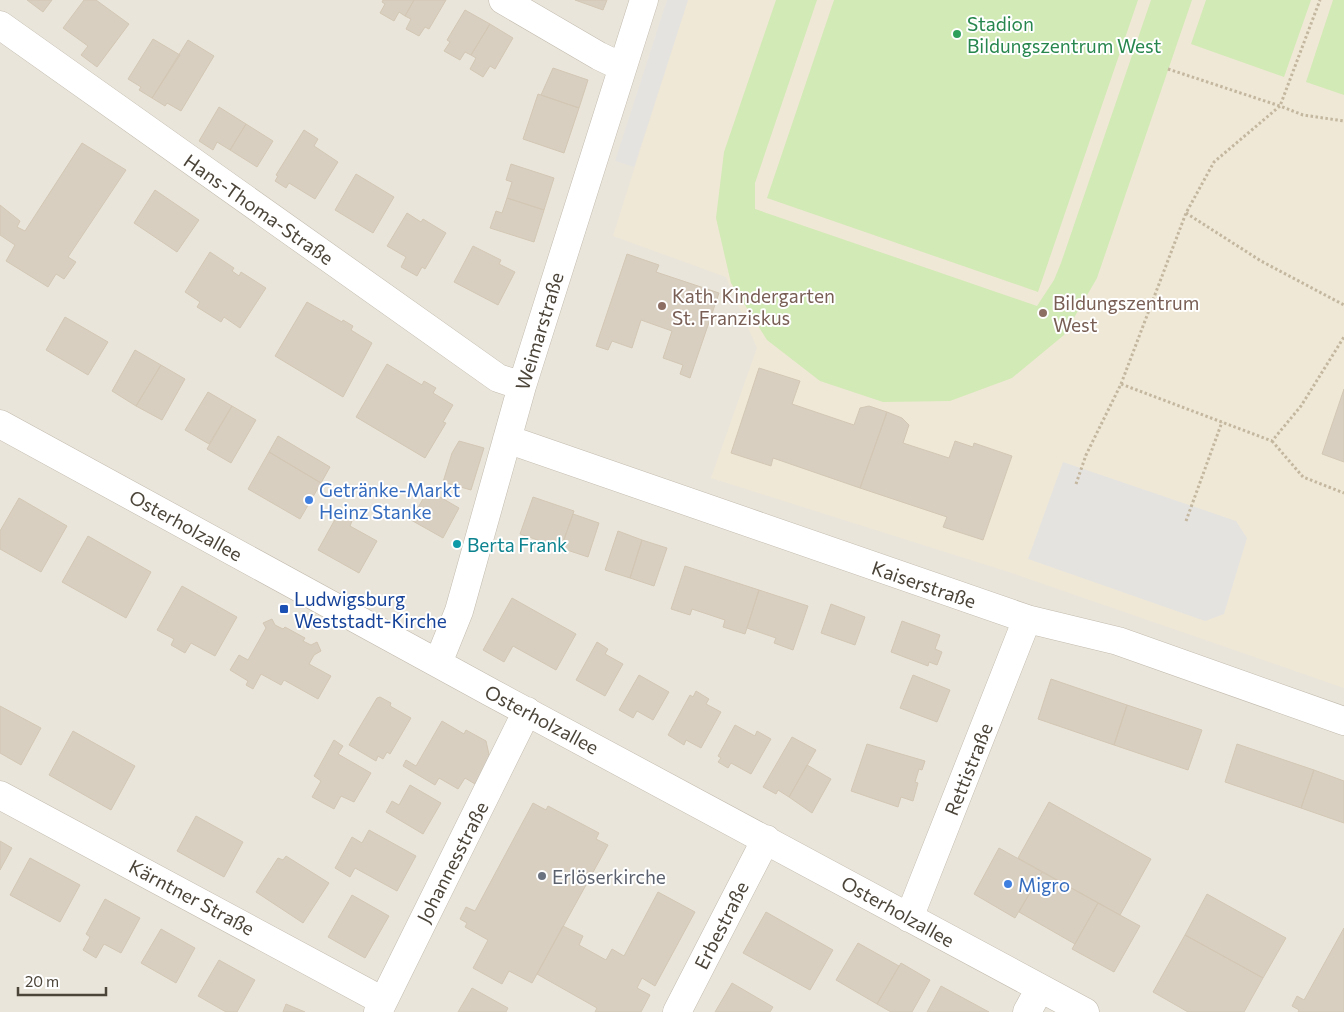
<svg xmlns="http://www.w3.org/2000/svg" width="1344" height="1012" font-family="Commissioner,sans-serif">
<rect width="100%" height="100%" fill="#f6f3ec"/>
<path fill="#eae5da" d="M0 0H1344V1012H0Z"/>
<path fill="#efe8d6" d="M688 0H1344V688L1012 573 711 478 757 348 726 277 613 236Z"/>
<path fill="#d2eab5" d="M776 0H817L755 183V209L1037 306 1054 280 1061 263 1151 0H1192L1097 278 1064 335 1012 378 950 401 883 402 820 381 767 340 731 283 716 218 724 152Z
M834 0H1138L1038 292 767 198Z
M1206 0H1311L1284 77 1191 44Z
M1333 0H1344V95L1306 82Z"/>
<path fill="#e5e3e0" d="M667 0H688L634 167 615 161Z
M1063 462 1236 521 1247 538 1224 614 1205 621 1028 559Z"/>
<path fill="#d8cfc1" stroke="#d3c7b4" d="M27 0H52L43 12Z
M84 0H96L129 24 97 67 81 55 88 46 63 28Z
M383 0H414L405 16 399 12 394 21 380 13 385 4 382 2Z
M414 0H446L429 29 425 27 419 36 406 29 411 19 405 16Z
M575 0H607L603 10Z
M465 10 490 24 471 55 465 52 460 60 444 51 450 42 447 40Z
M490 24 513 38 495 69 490 66 483 77 470 69 476 58 471 55Z
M153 39 180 55 152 98 139 90 141 87 128 79Z
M188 40 214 56 181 111 167 103 165 106 152 98Z
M553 68 588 80 579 108 541 95Z
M538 94 579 108 564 153 523 139Z
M219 107 246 124 230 150 217 142 213 150 199 141Z
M246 124 273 141 257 167 230 150Z
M304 130 318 139 314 146 338 162 315 199 289 183 286 188 275 181 278 176 276 175Z
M82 143 126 170 68 257 76 262 64 279 56 274 48 287 6 261 15 245 0 235V205L20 221 17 227 25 231Z
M511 164 554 178 544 210 507 198 512 182 506 180Z
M356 174 394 197 373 233 335 210Z
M155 190 199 220 177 252 134 223Z
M507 198 544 210 534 242 490 228 496 211 502 213Z
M407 213 421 222 423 219 446 233 425 269 422 267 417 276 401 267 406 257 387 246Z
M473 246 501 260 499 264 515 272 498 305 454 282Z
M210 252 234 268 232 271 239 276 241 272 266 288 240 328 224 317 221 322 197 307 200 302 185 292Z
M627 254 659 265 656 272 719 293 690 378 680 374 683 365 663 358 672 331 641 320 632 348 612 341 608 350 596 346Z
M307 302 342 322 343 320 353 326 351 330 372 343 343 397 275 356Z
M65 317 108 342 88 375 46 350Z
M135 350 161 365 136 406 112 391Z
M387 364 422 385 424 381 436 388 433 393 453 405 443 422 446 423 425 458 356 417Z
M161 365 185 379 162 420 136 406Z
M759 368 800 381 792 404 854 425 860 408 869 406 887 412 860 488 773 458 771 466 731 453Z
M1344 389V462L1322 454Z
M208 392 232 406 209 444 185 430Z
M232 406 256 420 231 463 207 449Z
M887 412 902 418 909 425 903 443 949 458 955 441 973 447 974 443 1012 456 983 540 943 527 947 517 860 488Z
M278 436 330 467 321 483 269 452Z
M459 441 484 448 471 490 443 482 452 453Z
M269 452 321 483 300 519 248 489Z
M428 490 459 508 443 538 411 520Z
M533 497 574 511 561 548 520 534Z
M19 498 67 526 41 572 0 549V531Z
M338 514 352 521 350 526 377 541 359 573 318 550Z
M573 514 599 523 588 557 561 548Z
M618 531 642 540 630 578 605 570Z
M88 536 151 572 126 618 62 582Z
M642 540 667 548 654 586 630 578Z
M685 566 759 590 745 634 723 627 725 620 692 609 690 615 671 609Z
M182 586 237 617 215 656 191 643 185 653 171 645 174 639 157 630Z
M759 590 808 606 793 650 774 643 776 638 747 628Z
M512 598 576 634 556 670 513 646 504 662 483 650Z
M831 604 865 617 855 645 821 633Z
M272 619 275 625 283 629 285 627 305 638 303 641 311 645 317 642 321 651 314 655 309 664 331 676 318 699 284 680 281 685 261 674 253 689 246 685 248 681 230 670 239 655 248 660 266 628 263 623Z
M902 621 940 635 935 649 942 652 937 665 929 662 928 666 891 652Z
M597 642 608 649 605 654 623 664 605 696 576 680Z
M639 675 669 692 653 720 637 711 633 718 619 710Z
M913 675 950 690 937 722 900 708Z
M1051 679 1127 705 1114 745 1038 719Z
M696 691 709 699 706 704 721 712 701 748 686 740 684 745 668 735 690 695 693 697Z
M380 697 391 703 390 706 411 718 390 754 387 752 383 759 378 756 376 761 349 745 377 698Z
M1127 705 1202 730 1188 770 1114 745Z
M0 706 41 728 21 765 0 753Z
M442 721 464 734 466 730 486 741 490 759 475 784 465 778 458 789 439 778 435 785 403 766 406 760 416 766Z
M735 725 755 736 757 731 771 739 751 774 731 763 728 768 718 762 721 758 718 756Z
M73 731 135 766 111 810 49 775Z
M792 737 816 750 789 797 778 790 776 794 763 787Z
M334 740 343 746 338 754 371 773 354 802 341 796 334 809 312 797 321 781 314 776Z
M867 744 925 761 922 770 919 769 915 782 918 783 913 801 901 797 898 807 851 791Z
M1237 744 1314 770 1301 808 1225 782Z
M807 765 831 779 812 813 789 797Z
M1314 770 1344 781V823L1301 808Z
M410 785 441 803 423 834 386 812 392 801 399 805Z
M1049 802 1151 859 1120 915 1018 858Z
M533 803 546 810 548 806 599 833 596 839 608 845 532 983 509 971 502 984 473 968 488 940 465 927 467 923 460 919 466 907 475 911Z
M196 816 243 842 224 877 177 851Z
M369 830 416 856 397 891 355 868 350 877 335 868 352 837 362 843Z
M0 841 12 848 0 870Z
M999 848 1042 872 1015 918 974 894Z
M286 856 329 883 303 923 256 892 278 858 283 860Z
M30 858 80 885 60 922 10 895Z
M1042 872 1098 903 1075 944 1019 912Z
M658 892 695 912 655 986 642 978 637 988 650 995 641 1012H595L597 1008 537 974 563 926 583 936 579 945 606 960 612 949 624 956Z
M1207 894 1286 938 1263 978 1185 935Z
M352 895 389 916 365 958 328 937Z
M105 899 140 918 121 953 104 944 96 958 83 950 90 937 86 934Z
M1098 903 1140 926 1114 972 1072 949Z
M766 912 833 950 810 990 743 953Z
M1344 928V1012H1298L1299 1010 1292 1006 1297 996 1304 1000Z
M161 929 195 948 176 983 141 963Z
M1185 935 1263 978 1244 1012H1188L1153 992Z
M858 943 899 966 877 1004 836 980Z
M219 960 255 980 237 1012H226L198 996Z
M901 963 930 980 912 1012H891L877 1004Z
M732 983 773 1007 770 1012H715Z
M941 986 989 1012H927Z
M472 988 508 1008 506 1012H458Z
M286 1004 305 1012H283Z"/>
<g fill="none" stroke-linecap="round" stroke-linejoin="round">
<defs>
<path id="minor" d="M503 0 599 56 622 67
M0 25 498 378 522 386
M0 424 492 693 1085 1012
M507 439 1027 619 1118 641 1344 721
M438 663 459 611 522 386 644 0
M0 795 383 1001
M909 918 1027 619
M378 1012 527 711
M677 1012 766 839
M1027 1012 1040 988"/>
</defs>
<use href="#minor" stroke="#c2bbae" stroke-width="29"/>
<path stroke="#c4b79f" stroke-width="3" stroke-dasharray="2.5 2.5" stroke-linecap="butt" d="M1168 69 1280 106 1320 0
M1186 213 1261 261 1344 305
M1121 384 1186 213 1214 162 1280 106 1303 115 1344 121
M1272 441 1303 477 1344 493
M1076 484 1086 455 1121 384 1272 441 1301 406 1344 337
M1186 521 1222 422"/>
<use href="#minor" stroke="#fff" stroke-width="28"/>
</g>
<circle fill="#2e9e5b" stroke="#fff" stroke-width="2" cx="957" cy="34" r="5"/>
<g fill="#8d6e63" stroke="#fff" stroke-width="2">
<circle cx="662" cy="306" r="5"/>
<circle cx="1043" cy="313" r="5"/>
</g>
<g fill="#3f7fe0" stroke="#fff" stroke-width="2">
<circle cx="309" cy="500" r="5"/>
<circle cx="1008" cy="884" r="5"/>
</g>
<circle fill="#0f9aa8" stroke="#fff" stroke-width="2" cx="457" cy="544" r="5"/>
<rect fill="#1a4fb4" stroke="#fff" stroke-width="2" x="279" y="604" width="10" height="10" rx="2.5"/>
<circle fill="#6b7280" stroke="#fff" stroke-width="2" cx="542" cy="876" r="5"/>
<g text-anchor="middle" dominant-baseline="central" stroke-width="4" stroke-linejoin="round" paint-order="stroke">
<g font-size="19" fill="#27864d" stroke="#fff" text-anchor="start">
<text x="967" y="23">Stadion<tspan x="967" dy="22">Bildungszentrum West</tspan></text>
</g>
<g font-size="19" fill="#4b4439" stroke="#fff">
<text transform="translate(259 209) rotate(35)">Hans-Thoma-Straße</text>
<text transform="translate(539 331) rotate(-73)">Weimarstraße</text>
<text transform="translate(186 525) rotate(29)">Osterholzallee</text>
<text transform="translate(924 584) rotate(19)">Kaiserstraße</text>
<text transform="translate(542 719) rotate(28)">Osterholzallee</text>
<text transform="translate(968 769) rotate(-68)">Rettistraße</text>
<text transform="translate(452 862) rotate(-63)">Johannesstraße</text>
<text transform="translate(192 897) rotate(28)">Kärntner Straße</text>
<text transform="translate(898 911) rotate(29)">Osterholzallee</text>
<text transform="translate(721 925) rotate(-63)">Erbestraße</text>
</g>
<g font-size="19" fill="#785e54" stroke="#fff" text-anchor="start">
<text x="672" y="295">Kath. Kindergarten<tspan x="672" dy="22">St. Franziskus</tspan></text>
<text x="1053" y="302">Bildungszentrum<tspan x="1053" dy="22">West</tspan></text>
</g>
<g font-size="19" fill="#366cbe" stroke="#fff" text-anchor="start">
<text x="319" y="489">Getränke-Markt<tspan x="319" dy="22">Heinz Stanke</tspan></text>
<text x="1018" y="884">Migro</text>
</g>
<g font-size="19" fill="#0d838f" stroke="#fff" text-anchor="start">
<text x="467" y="544">Berta Frank</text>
</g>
<g font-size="19" fill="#164399" stroke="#fff" text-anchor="start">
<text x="294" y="598">Ludwigsburg<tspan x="294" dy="22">Weststadt-Kirche</tspan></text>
</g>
<g font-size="19" fill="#5b616d" stroke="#fff" text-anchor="start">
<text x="552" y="876">Erlöserkirche</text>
</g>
</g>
<path d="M18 987v8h88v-8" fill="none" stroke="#4b4439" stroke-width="2.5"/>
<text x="25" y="987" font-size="15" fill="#4b4439" stroke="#ffffff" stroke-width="4" paint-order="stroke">20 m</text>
</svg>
